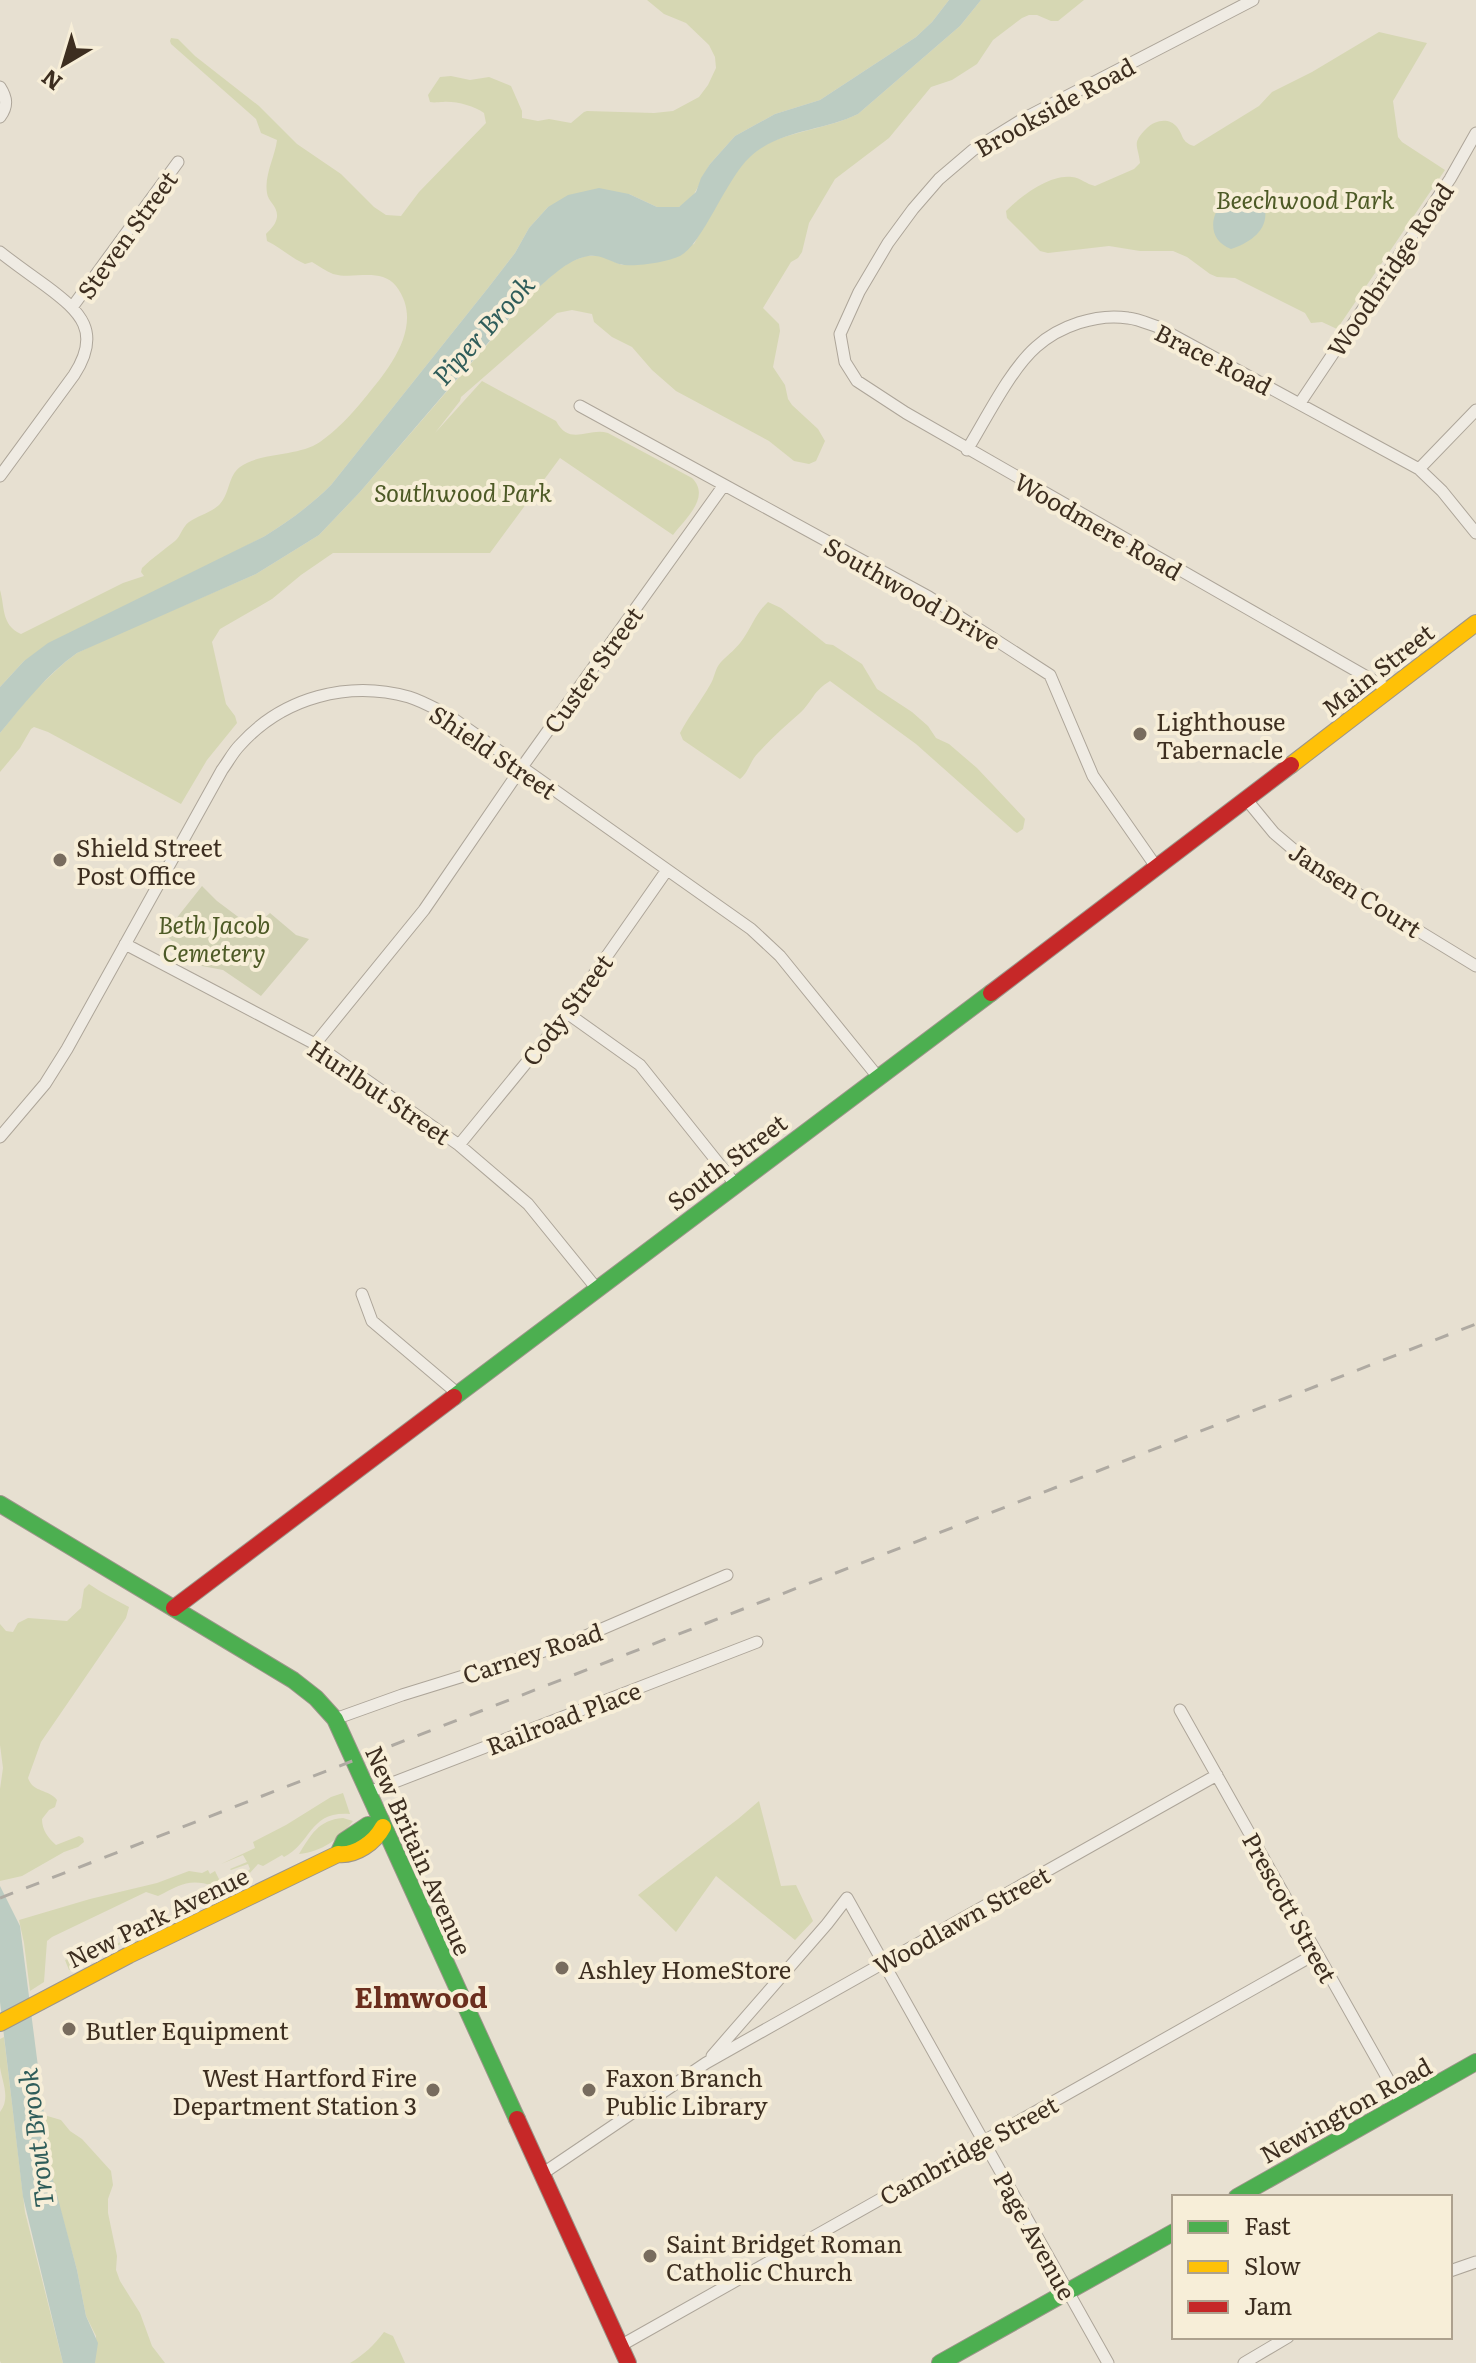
<svg xmlns="http://www.w3.org/2000/svg" width="1476" height="2363" font-family="Literata,serif">
<rect width="100%" height="100%" fill="#e7e0d1"/>
<path fill="#d6d7b3" d="M647 0H949L932 22 916 37 820 100 775 114 735 136 710 164 692 198 679 207H657L629 194 548 207 529 228 515 253 488 288 331 485C311 505 289 521 265 536L24 661 0 687V590C5 607 1 625 21 634L123 583 144 576 141 572 142 568C152 558 164 550 175 541 181 536 182 527 189 522 199 515 211 513 220 504 230 493 228 476 240 467 260 452 298 457 320 442 337 430 351 415 364 399 388 370 426 325 396 286 380 267 354 280 333 274 326 271 319 266 312 262L305 264C291 258 280 247 267 241L266 234C271 229 276 224 277 217 278 206 268 202 267 193 264 175 275 157 277 140L261 133 256 119 171 44 170 41 171 38 178 39 195 56 259 106 297 144 341 174 374 207 386 215 401 216 419 192 486 123 484 113C474 106 456 101 443 102 439 102 434 103 430 102L428 95 440 77 451 76 470 80 489 77 511 86 522 111V118L538 121 549 119 571 123 584 112 587 111 654 113 673 111 699 97 708 85 716 68 715 57 709 45 686 23 664 14Z
M981 0H1084L1058 21H1051L1037 15H1029L1022 18 993 40 977 64 952 80 931 87 889 138 835 179 809 223 802 252 798 258 791 262 763 308 779 324 780 331 773 367 785 385 788 399 792 405 818 429 825 441 816 461 809 464 794 461 769 441 676 391 652 370 632 347 612 337 594 322 592 314 572 310 557 313 461 397 460 401 435 433 482 381 556 421C570 447 588 427 608 433L692 478C711 497 686 518 673 535L560 458 490 553H333L301 575 272 599 220 629 212 642 226 704 235 716 237 723 207 760 181 804 48 732 34 727 31 729 20 748 0 772V733L32 693 64 663 77 653 104 640 256 574 319 535 360 492 530 295 559 269 572 261 586 256H601L622 265 694 244C714 209 734 157 773 141 801 130 831 127 858 114L960 26Z
M1379 32 1427 43 1393 101 1398 137 1402 142 1445 170 1337 329 1322 322 1311 323 1305 313 1235 278 1217 277 1210 274 1187 257 1173 251H1140L1109 246 1048 253 1040 251 1007 218 1006 211C1021 196 1050 174 1072 177 1081 178 1086 184 1095 186L1134 169 1140 163C1138 144 1131 144 1147 128 1155 120 1169 117 1177 127 1184 136 1181 142 1194 146L1259 106 1272 92 1312 72Z
M768 602 781 608 826 644 833 645 862 664 877 689 912 712 928 726 936 738 949 744 977 768 1025 819 1023 829 1017 833 1014 831 916 744 830 681C813 691 812 702 800 713 785 726 771 739 758 753 750 761 749 772 740 779L683 740 680 733C689 716 701 701 710 685 715 677 715 668 721 662 729 654 737 648 743 639 752 626 756 613 768 602Z
M89 1584C102 1593 116 1600 129 1607L126 1618 41 1742 28 1778C33 1793 49 1789 57 1800L55 1807 49 1810 42 1819C42 1830 48 1838 56 1845L79 1836 83 1838 84 1842 78 1847 64 1852 22 1876 0 1881V1789L3 1768 0 1745V1624L6 1631 13 1632 18 1623 28 1618 67 1621 81 1608 84 1589Z
M343 1793 350 1814C309 1811 312 1843 284 1857L282 1855 263 1866 258 1864 238 1886 232 1889 229 1885 238 1881 250 1869 248 1864 231 1870 230 1869 247 1862 243 1855 221 1864 255 1848 253 1842 286 1825 331 1797Z
M759 1801 781 1886 796 1885 813 1921 795 1940 716 1876 676 1932 638 1895 738 1819Z
M343 1818 353 1821C340 1839 321 1852 299 1854 311 1835 318 1820 343 1818Z
M208 1870 210 1874 215 1871 221 1883 214 1886C188 1878 181 1885 158 1896L146 1892 52 1937 47 1941 44 1982 30 1991 24 1943 19 1920 90 1899 157 1883 189 1871 202 1873Z
M194 1897 207 1901 69 1970 65 1960 71 1958 76 1964 195 1905Z
M4 2037 25 2212 63 2363H1L0 2361V2112C11 2098 2 2082 0 2067 0 2058 0 2048 0 2039Z
M44 2115 61 2120 70 2131 82 2139 111 2171 113 2185 108 2199V2213L117 2256 116 2270 120 2281 140 2313 152 2346 165 2363H95L96 2336 86 2316 77 2270 53 2183Z
M384 2332 393 2336 405 2363H350C364 2355 374 2345 384 2332Z"/>
<path fill="#d1d1b3" d="M202 886 217 901 253 928 270 913 296 935 309 939 261 996 223 970 202 966 164 934Z"/>
<path fill="#bcccc2" d="M949 0H981L960 26 858 114C824 131 778 130 750 157 726 179 702 245 680 256 667 262 633 268 619 264 607 260 598 253 584 257 562 263 547 282 529 295L360 492 319 535 256 574 77 653C46 675 24 704 0 733V687L24 661 48 643 265 536C289 521 311 505 331 485L488 288 515 253 529 228 548 207 568 195 599 188 629 194 657 207H679L696 192 701 178 710 164 735 136 775 114 820 100 916 37 932 22Z
M1237 192 1264 206C1271 229 1250 243 1231 249 1201 238 1213 201 1237 192Z
M0 1886 20 1926 52 2176 77 2270 86 2316 98 2343 95 2363H63L23 2197 0 2002Z"/>
<g fill="none" stroke-linecap="round" stroke-linejoin="round">
<defs>
<path id="street" d="M1253 0 1023 119 973 150 939 179 913 209 888 243 859 292 840 334 845 362 857 381 906 413 1388 689
M0 87C7 98 8 106 0 117
M0 252C15 264 31 275 46 286 81 312 102 332 74 375L0 476
M73 306 178 162
M1300 403 1450 179 1476 133
M580 406 929 597 1050 675 1093 776 1157 868
M967 450C986 419 1010 370 1036 347 1059 326 1097 313 1128 318 1138 319 1149 324 1158 327L1419 469 1442 491 1476 533
M1419 469 1476 410
M1246 799 1274 833 1314 867 1476 966
M125 944 315 1044 459 1145 528 1204 597 1289
M567 1013 640 1065 735 1184
M315 1044 424 910 522 767 724 485
M0 1137 45 1084 67 1049 222 770C228 762 233 752 240 745 283 697 349 680 409 697 422 701 436 709 448 715L751 929 780 956 878 1077
M459 1145 567 1013 667 870
M362 1294 372 1321 457 1393
M1180 1710 1402 2104
M335 1719 402 1695 567 1644 727 1575
M369 1792 757 1642
M712 2056 827 1924 847 1898 1108 2363
M542 2174 706 2063 1217 1775
M1450 2271 1476 2262
M620 2346 1317 1953
M1244 2363 1288 2337"/>
<path id="fast" d="M454 1397 991 993
M0 1504 293 1680 316 1698 335 1719 517 2119
M338 1854 344 1841 368 1825 383 1827
M1237 2197 1476 2062
M940 2363 1174 2232"/>
<path id="slow" d="M1291 765 1476 623
M0 2023 129 1955 338 1854C356 1856 375 1842 383 1827"/>
<path id="jam" d="M991 993 1291 765
M174 1608 454 1397
M517 2119 628 2363"/>
</defs>
<use href="#street" stroke="#ada599" stroke-width="13"/>
<use href="#fast" stroke="#9c958a" stroke-width="18"/>
<use href="#slow" stroke="#9c958a" stroke-width="18"/>
<use href="#jam" stroke="#9c958a" stroke-width="18"/>
<use href="#street" stroke="#efebe3" stroke-width="11"/>
<use href="#fast" stroke="#4caf50" stroke-width="16"/>
<use href="#slow" stroke="#ffc107" stroke-width="16"/>
<use href="#jam" stroke="#c62828" stroke-width="16"/>
<path stroke="#afaaa2" stroke-width="3" stroke-dasharray="14 14" stroke-linecap="butt" d="M0 1898 1476 1324"/>
</g>
<g fill="#786c5e" stroke="#f7eed8" stroke-width="3">
<circle cx="1140" cy="734" r="8"/>
<circle cx="60" cy="860" r="8"/>
<circle cx="562" cy="1968" r="8"/>
<circle cx="69" cy="2029" r="8"/>
<circle cx="433" cy="2090" r="8"/>
<circle cx="589" cy="2090" r="8"/>
<circle cx="650" cy="2256" r="8"/>
</g>
<g text-anchor="middle" dominant-baseline="central" stroke-width="8" stroke-linejoin="round" paint-order="stroke">
<g font-size="24" fill="#3d2e20" stroke="#f7eed8">
<text transform="translate(1054 106) rotate(-29)">Brookside Road</text>
<text transform="translate(126 234) rotate(-54)">Steven Street</text>
<text transform="translate(1389 269) rotate(-56)">Woodbridge Road</text>
<text transform="translate(1214 358) rotate(27)">Brace Road</text>
<text transform="translate(1099 525) rotate(30)">Woodmere Road</text>
<text transform="translate(913 592) rotate(30)">Southwood Drive</text>
<text transform="translate(592 669) rotate(-54)">Custer Street</text>
<text transform="translate(1377 669) rotate(-38)">Main Street</text>
<text transform="translate(494 751) rotate(34)">Shield Street</text>
<text transform="translate(1356 889) rotate(33)">Jansen Court</text>
<text transform="translate(566 1009) rotate(-53)">Cody Street</text>
<text transform="translate(380 1091) rotate(34)">Hurlbut Street</text>
<text transform="translate(726 1161) rotate(-37)">South Street</text>
<text transform="translate(532 1652) rotate(-18)">Carney Road</text>
<text transform="translate(563 1717) rotate(-21)">Railroad Place</text>
<text transform="translate(420 1850) rotate(66)">New Britain Avenue</text>
<text transform="translate(1291 1907) rotate(61)">Prescott Street</text>
<text transform="translate(157 1916) rotate(-26)">New Park Avenue</text>
<text transform="translate(961 1919) rotate(-29)">Woodlawn Street</text>
<text transform="translate(1345 2109) rotate(-29)">Newington Road</text>
<text transform="translate(968 2149) rotate(-29)">Cambridge Street</text>
<text transform="translate(1036 2235) rotate(61)">Page Avenue</text>
</g>
<g font-size="24" font-style="italic" fill="#4d5a26" stroke="#f7eed8">
<text x="1305" y="198">Beechwood Park</text>
<text x="463" y="491">Southwood Park</text>
<text x="214" y="923">Beth Jacob<tspan x="214" dy="28">Cemetery</tspan></text>
</g>
<g font-size="24" fill="#3d2e20" stroke="#f7eed8" text-anchor="start">
<text x="1156" y="720">Lighthouse<tspan x="1156" dy="28">Tabernacle</tspan></text>
<text x="76" y="846">Shield Street<tspan x="76" dy="28">Post Office</tspan></text>
<text x="578" y="1968">Ashley HomeStore</text>
<text x="85" y="2029">Butler Equipment</text>
<text x="417" y="2076" text-anchor="end">West Hartford Fire<tspan x="417" dy="28">Department Station 3</tspan></text>
<text x="605" y="2076">Faxon Branch<tspan x="605" dy="28">Public Library</tspan></text>
<text x="666" y="2242">Saint Bridget Roman<tspan x="666" dy="28">Catholic Church</tspan></text>
</g>
<g font-size="26" font-style="italic" fill="#2f5d5a" stroke="#f7eed8">
<text transform="translate(482 329) rotate(-48)">Piper Brook</text>
<text transform="translate(34 2138) rotate(-97)">Trout Brook</text>
</g>
<g font-size="28" font-weight="bold" fill="#6b2e1e" stroke="#f7eed8">
<text x="421" y="1996">Elmwood</text>
</g>
</g>
<rect x="1172" y="2195" width="280" height="144" fill="#f7eed8" stroke="#ada18e" stroke-width="2"/>
<rect x="1188" y="2221" width="40" height="12" fill="#4caf50" stroke="#ada18e" stroke-width="2"/>
<text x="1244" y="2235" font-size="24" fill="#3d2e20">Fast</text>
<rect x="1188" y="2261" width="40" height="12" fill="#ffc107" stroke="#ada18e" stroke-width="2"/>
<text x="1244" y="2275" font-size="24" fill="#3d2e20">Slow</text>
<rect x="1188" y="2301" width="40" height="12" fill="#c62828" stroke="#ada18e" stroke-width="2"/>
<text x="1244" y="2315" font-size="24" fill="#3d2e20">Jam</text>
<g transform="translate(64 64) rotate(218)" stroke="#f7eed8" stroke-width="6" paint-order="stroke">
<path d="M0-6L14 30L0 20L-14 30Z" fill="#3d2e20"/>
<text y="-12" font-size="22" font-weight="bold" text-anchor="middle" fill="#3d2e20">N</text>
</g>
</svg>
